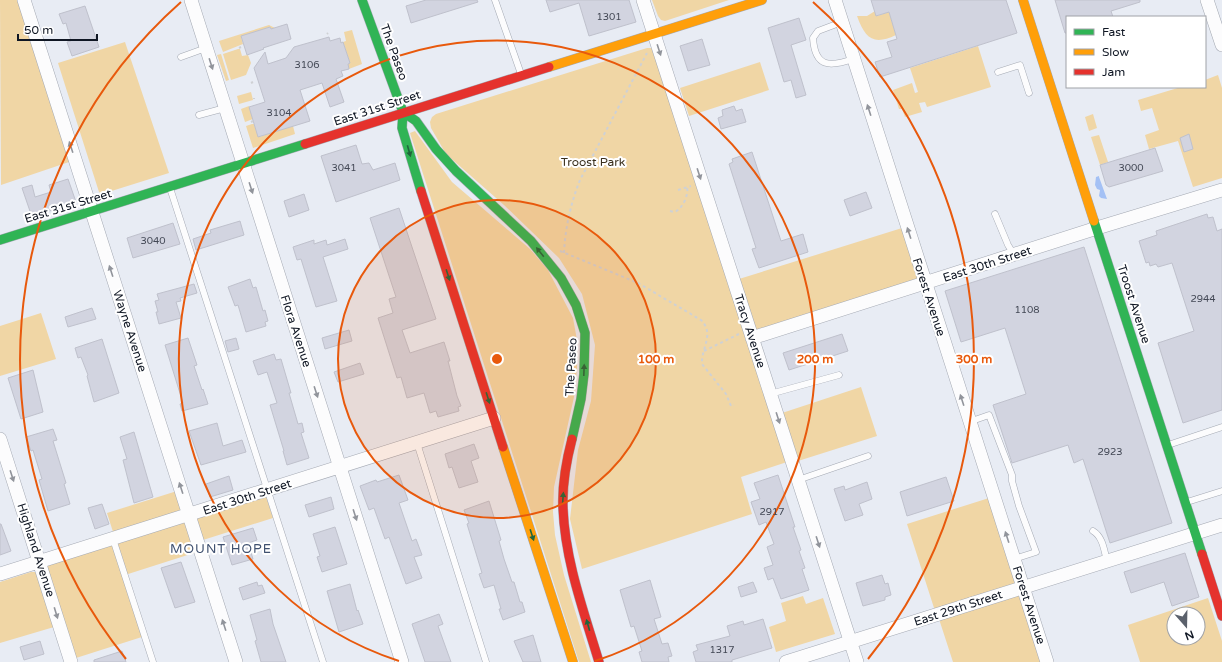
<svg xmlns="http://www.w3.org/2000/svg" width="1222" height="662" font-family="'Varela Round',sans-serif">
<rect width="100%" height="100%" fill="#e8ecf4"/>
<path fill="#f0d6a5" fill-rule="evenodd" d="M0 0H18L69 162 1 185Z
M652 0H729L665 21 661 20 658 16Z
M875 11 877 16 889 12 896 35C873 46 865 38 857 16H867Z
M269 25 275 28 271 29 270 27 241 37 243 44 223 52 219 41Z
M352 30 362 64 341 72 349 69 348 64 350 63 343 42 346 41 344 32Z
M125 42 169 173 102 194 99 192 58 63Z
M978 46 991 87 927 107 925 102 919 103 922 112 905 117 902 109H899L893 90 912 83 915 93 918 92 910 68Z
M647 48H651L655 52 787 462 741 477 752 514 582 569 570 519 578 450 591 401 595 345 582 294 559 258 504 205 446 154 431 128 430 122 432 117 436 114Z
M238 49H240L242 56 248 55 251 63 246 75 231 80 223 54Z
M221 54 229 80 226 81 217 55Z
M760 62 769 90 689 116 680 88Z
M1218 75 1222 88V178L1193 187 1178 141 1149 149 1145 135 1159 130 1152 108 1141 111 1138 100 1181 87H1205V80Z
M251 92 253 100 239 104 237 96Z
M249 106 253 119 245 122 241 109Z
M1093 114 1097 128 1089 131 1085 117Z
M252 124H254L259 137 293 126 295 134 253 148 246 126Z
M415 131 452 182 530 249 548 270 573 318 577 340V368L574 397 554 487 553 512 555 535 564 575 591 662H579L410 133Z
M1099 135 1108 162 1100 165 1091 137Z
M902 228 919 281 755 332 739 279Z
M41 313 56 359 0 376V326Z
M861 387 877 436 798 461 782 413Z
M177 491 184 513 114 535 107 513Z
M266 496 273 518 203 540 196 518Z
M989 498 1016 585 935 611 907 524Z
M187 521 197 552 125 575 145 636 76 658 46 566Z
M31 572H35L38 574 54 627 0 643V582Z
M1020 594 1043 662H953L939 619Z
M803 596 806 604 823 598 835 634 776 652 769 627 786 621 781 603Z
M1208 598 1222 641V662H1140L1128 625ZM1174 614H1198V638H1174Z"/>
<path fill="#a4c1f5" d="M1099 176V177L1107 199 1101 198 1099 196 1100 190 1097 189 1095 185 1096 177Z"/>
<path fill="#d2d4e0" stroke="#bfc1cc" d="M426 0H477L478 2 411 23 406 6Z
M546 0H629L636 22 589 36 579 3 550 12Z
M871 0H1006L1017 33 880 77 875 62 892 57 887 42 897 39 889 12 876 16Z
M1055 0H1140V2L1111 11 1113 17H1067V33H1065Z
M85 6 99 47 72 56 67 42 71 41 66 23 63 24 59 14Z
M799 18 806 40 791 45 806 95 796 98 791 80 784 82 768 28Z
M287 24 291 39 263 48 264 49 247 55 241 36 270 27 271 29Z
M329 37 330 41 340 38 341 43 343 42 350 63 348 64 349 69 341 71 343 76 336 79 344 102 330 107 322 83 300 90 310 121 258 137 249 107 265 102 254 68 265 52 268 64 286 58 294 47Z
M702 39 710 65 688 71 680 46Z
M734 106 736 111 742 109 746 122 721 129 718 118 723 116 722 110Z
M1189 134 1193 149 1184 152 1180 138Z
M356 145 362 164 369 163 373 170 395 163 400 180 336 202 321 156Z
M1155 148 1163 171 1109 187 1106 185 1100 165Z
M752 152 781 241 803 234 808 252 759 268 752 249 756 248 729 164 733 162 732 159Z
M68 179 76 202 32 217 22 188 32 185 35 197 51 192 49 185Z
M866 192 872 208 850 216 844 200Z
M304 194 309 210 289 217 284 201Z
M399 208 436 319 402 330 410 353 444 342 450 361H448L457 396 461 406 458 407 459 411 438 417 436 411 430 413 424 393 407 398 401 377 397 378 378 318 393 313 389 299 396 297 370 218Z
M1207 214 1208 218 1213 217 1217 231 1222 229V410L1183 423 1158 343 1194 331 1172 263 1158 267 1156 264 1150 266 1149 262 1146 263 1139 241 1157 235 1156 231Z
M240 221 244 235 196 250 193 239 211 233 210 230Z
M173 223 180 244 133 258 127 238Z
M345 239 348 249 323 257 337 301 316 307 301 259 297 260 293 247 314 240V244L326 240 327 245Z
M1084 247 1172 523 1110 543 1083 459 1074 463 1068 445 1012 463 993 405 1026 394 1005 328 961 342 945 291Z
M250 279 253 288 256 287 263 311 265 310 268 321 265 322 266 326 246 332 238 305 235 306 228 287Z
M194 284 197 293 180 298 181 301 176 302 181 318 159 324 156 312H158L155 301 159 300 157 294Z
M92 308 96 319 68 327 65 317Z
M349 330 352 341 325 349 322 338Z
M842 334 848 351 789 370 783 353Z
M188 338 197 365 194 366 202 390 203 389 208 404 182 411 180 404 183 403 165 345Z
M236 338 239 349 228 352 225 341Z
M102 339 119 393 94 402 87 376 88 375 81 357 78 358 75 348Z
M274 354 276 360 281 359 291 393H289L298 424 302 423 304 432 301 433 309 458 287 465 283 451H284L270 405 277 403 267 372 258 375 253 361Z
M360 363 364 374 338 382 334 372Z
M33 370 43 412 21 419 8 378Z
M217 423 223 446 242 440 246 452 201 465 189 431Z
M53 429 57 440 53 441 66 483 64 484 70 504 48 511 39 480 42 479 33 450 31 451 26 437Z
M134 432 153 497 134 503 123 460 127 459 120 437Z
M474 444 479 458 471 461 478 482 459 488 452 467 449 468 445 454Z
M399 475 408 500 399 503 412 541 416 539 422 555 414 557 422 578 406 584 389 537 385 539 374 508 369 510 360 486 376 480 377 482Z
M778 475 795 527H793L801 550 799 551 805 568 802 569 809 590 781 599 773 578 768 580 764 568 773 565 767 547 774 544 766 522 759 525 751 502 760 499 754 483Z
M229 476 233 490 210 497 206 484Z
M946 477 954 501 907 516 900 492Z
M867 482 872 499 859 504 863 515 845 521 834 489 844 486 845 490Z
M331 497 334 509 309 517 305 505Z
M489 501 501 540 499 541 504 559 512 582H514L520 602H522L525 612 503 620 499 609H501L494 585 484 588 479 574 482 573 467 524 469 523 464 510Z
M102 504 109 524 95 529 88 508Z
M0 524H1L11 551 0 555Z
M335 527 347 564 322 572 317 557 320 556 313 534Z
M253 528 257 540 248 543 253 559 232 565 223 537Z
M1185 553 1199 597 1172 606 1164 582 1131 593 1124 572Z
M181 562 195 602 175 608 161 568Z
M882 575 885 584 888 583 891 595 885 597V600L863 606 856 583Z
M650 580 661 617 654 619 662 644 668 643 672 656 668 657 669 662H642L639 652 642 651 634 626 631 627 620 590Z
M257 582 258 586 262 585 265 593 243 600 239 588Z
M753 582 757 592 741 597 738 587Z
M350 584 357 611 358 610 363 624 339 632 327 591Z
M270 609 273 624 286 662H261L255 641 257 640 250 615Z
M439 614 443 624 438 626 451 662H425L412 624Z
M763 619 772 648 732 660V662H696L693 652 698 650 696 645 730 636 727 626 743 621 744 625Z
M533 635 541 662H523L514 641Z
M40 641 44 654 24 660 20 647Z
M122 651 126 662H94V660Z"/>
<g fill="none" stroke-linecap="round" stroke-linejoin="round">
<defs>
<path id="lane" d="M495 0 521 74
M842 22 818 31 813 38C815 68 830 67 853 59
M181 57 206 48
M998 72 1020 65 1029 93
M199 115 225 108
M170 188 323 662
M995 214 1008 245 1014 255
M770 394 839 375
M969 422 989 415 1012 475V481L1019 506 1036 552 1014 559
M417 443 486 662
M1168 445 1222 427
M798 480 868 456
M1187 502 1222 491
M1093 531C1103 537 1104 550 1107 561
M113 539 153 662"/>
<path id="street" d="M24 0 236 662
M191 0 402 662
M643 0 857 662
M835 0 1047 662
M1207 0 1222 45
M752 338 1097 228 1222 190
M0 439 71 662
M0 574 494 418
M786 662 1222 525"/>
<path id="fast" d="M362 0 403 112 402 128 421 191
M403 112 416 121 436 149 456 171 531 241 561 278 576 305 585 333 584 374 581 399 572 439
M1094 221 1202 554
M0 240 305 144"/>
<path id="slow" d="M1023 0 1094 221
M549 67 762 0
M503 447 573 662"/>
<path id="jam" d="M305 144 549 67
M421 191 503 447
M572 439C566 462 562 485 563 508 565 561 584 612 599 662
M1202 554 1222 616"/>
</defs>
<use href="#lane" stroke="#a4a9b3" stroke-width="7"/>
<use href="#street" stroke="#a4a9b3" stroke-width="14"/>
<use href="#fast" stroke="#a4a9b3" stroke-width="10"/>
<use href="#slow" stroke="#a4a9b3" stroke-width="10"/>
<use href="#jam" stroke="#a4a9b3" stroke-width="10"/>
<path stroke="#cfd1d4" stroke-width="2" stroke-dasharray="3 3" stroke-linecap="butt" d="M327 34 328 33
M239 48 241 47
M251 83 253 82
M254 98V99
M251 122 253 121
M678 190 691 186
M670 211 674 212C682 210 689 195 687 187
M560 251 638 283 701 320C715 334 701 348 702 364L726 394 731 406 734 405
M564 253C565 229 571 202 580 180L647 53
M704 351 739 334"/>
<use href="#lane" stroke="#fcfcfd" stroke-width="6"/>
<use href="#street" stroke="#fcfcfd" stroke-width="13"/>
<use href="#fast" stroke="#30b455" stroke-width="9"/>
<use href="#slow" stroke="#ff9f0a" stroke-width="9"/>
<use href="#jam" stroke="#e5322d" stroke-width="9"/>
</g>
<defs><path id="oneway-solid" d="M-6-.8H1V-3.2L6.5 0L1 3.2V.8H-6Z"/></defs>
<g fill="#91949b">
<use href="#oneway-solid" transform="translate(659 50) rotate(72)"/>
<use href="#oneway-solid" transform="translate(211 64) rotate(72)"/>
<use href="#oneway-solid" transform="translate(869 110) rotate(-108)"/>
<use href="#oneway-solid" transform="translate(71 147) rotate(-108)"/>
<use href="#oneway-solid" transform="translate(699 174) rotate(72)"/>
<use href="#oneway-solid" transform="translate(251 188) rotate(72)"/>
<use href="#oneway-solid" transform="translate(909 233) rotate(-108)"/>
<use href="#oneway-solid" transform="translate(111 271) rotate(-108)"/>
<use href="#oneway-solid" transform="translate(316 392) rotate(72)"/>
<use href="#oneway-solid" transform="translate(962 400) rotate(-108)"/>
<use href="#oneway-solid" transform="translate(778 418) rotate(72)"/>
<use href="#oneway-solid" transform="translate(12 476) rotate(72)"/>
<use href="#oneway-solid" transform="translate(181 488) rotate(-108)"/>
<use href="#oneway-solid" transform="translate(355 515) rotate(72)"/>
<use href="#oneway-solid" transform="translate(1007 537) rotate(-108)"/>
<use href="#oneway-solid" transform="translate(818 542) rotate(72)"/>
<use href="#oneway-solid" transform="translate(56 613) rotate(73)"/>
<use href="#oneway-solid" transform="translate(224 625) rotate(-108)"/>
</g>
<g fill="#20653c">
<use href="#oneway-solid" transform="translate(409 151) rotate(74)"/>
<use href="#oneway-solid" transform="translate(540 252) rotate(-129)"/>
<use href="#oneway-solid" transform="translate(448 275) rotate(72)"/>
<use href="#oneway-solid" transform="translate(584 370) rotate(-88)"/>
<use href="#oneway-solid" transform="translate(488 398) rotate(72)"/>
<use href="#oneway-solid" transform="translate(563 498) rotate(-86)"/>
<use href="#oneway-solid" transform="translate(532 535) rotate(72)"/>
<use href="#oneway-solid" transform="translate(588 625) rotate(-106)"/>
</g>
<circle cx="497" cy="359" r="159" fill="#e8590c" fill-opacity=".12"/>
<g fill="none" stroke="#e8590c" stroke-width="2">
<circle cx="497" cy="359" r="159"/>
<path d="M399 661A318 318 0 1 1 595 661"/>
<path d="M126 659A477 477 0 0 1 181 2M813 2A477 477 0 0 1 868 659"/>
</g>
<g text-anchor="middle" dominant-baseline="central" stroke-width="4" stroke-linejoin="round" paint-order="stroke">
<g font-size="10" fill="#434855">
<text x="609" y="17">1301</text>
<text x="307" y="65">3106</text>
<text x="279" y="113">3104</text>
<text x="344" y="168">3041</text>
<text x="1131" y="168">3000</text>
<text x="153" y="241">3040</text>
<text x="1203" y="299">2944</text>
<text x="1027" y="310">1108</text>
<text x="1110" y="452">2923</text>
<text x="772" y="512">2917</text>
<text x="722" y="650">1317</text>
</g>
<g font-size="12" fill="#0f1623" stroke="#fff">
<text transform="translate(394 52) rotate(70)">The Paseo</text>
<text transform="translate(377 108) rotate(-18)">East 31st Street</text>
<text transform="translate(68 206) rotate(-17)">East 31st Street</text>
<text transform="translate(987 264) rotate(-18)">East 30th Street</text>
<text transform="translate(929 297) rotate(72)">Forest Avenue</text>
<text transform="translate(1134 304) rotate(72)">Troost Avenue</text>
<text transform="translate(130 331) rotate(72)">Wayne Avenue</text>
<text transform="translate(296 331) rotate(72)">Flora Avenue</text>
<text transform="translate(750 331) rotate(72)">Tracy Avenue</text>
<text transform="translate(571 367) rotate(-87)">The Paseo</text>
<text transform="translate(247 497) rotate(-18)">East 30th Street</text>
<text transform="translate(36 550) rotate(72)">Highland Avenue</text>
<text transform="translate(1029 605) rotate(72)">Forest Avenue</text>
<text transform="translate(958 608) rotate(-18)">East 29th Street</text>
</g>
<g font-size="12" fill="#392f1c" stroke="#fff">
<text x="593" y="162">Troost Park</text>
</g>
<g font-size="13" letter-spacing="1" fill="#405170" stroke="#fff">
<text x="221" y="549">MOUNT HOPE</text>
</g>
</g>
<circle cx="497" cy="359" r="6" fill="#e8590c" stroke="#fff" stroke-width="2"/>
<g font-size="12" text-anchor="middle" font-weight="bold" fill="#e8590c" stroke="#fff" stroke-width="4" stroke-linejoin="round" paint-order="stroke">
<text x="656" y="363">100 m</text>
<text x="815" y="363">200 m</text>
<text x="974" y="363">300 m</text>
</g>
<rect x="1066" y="16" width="140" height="72" fill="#ffffff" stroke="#9fa2a7"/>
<rect x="1074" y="29" width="20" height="6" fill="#30b455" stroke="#9fa2a7"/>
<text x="1102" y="36" font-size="12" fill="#0f1623">Fast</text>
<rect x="1074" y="49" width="20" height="6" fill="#ff9f0a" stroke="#9fa2a7"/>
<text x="1102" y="56" font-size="12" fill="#0f1623">Slow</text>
<rect x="1074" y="69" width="20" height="6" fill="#e5322d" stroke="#9fa2a7"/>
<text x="1102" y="76" font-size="12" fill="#0f1623">Jam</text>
<g transform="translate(1186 626) rotate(160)"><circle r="19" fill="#ffffff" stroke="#9fa2a7"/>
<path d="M0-3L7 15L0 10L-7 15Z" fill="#5b616c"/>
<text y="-6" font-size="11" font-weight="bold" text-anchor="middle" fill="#0f1623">N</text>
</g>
<path d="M18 34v6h79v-6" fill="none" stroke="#0f1623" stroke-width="2"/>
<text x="24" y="34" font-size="12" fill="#0f1623" stroke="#ffffff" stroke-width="3" paint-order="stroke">50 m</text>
</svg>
